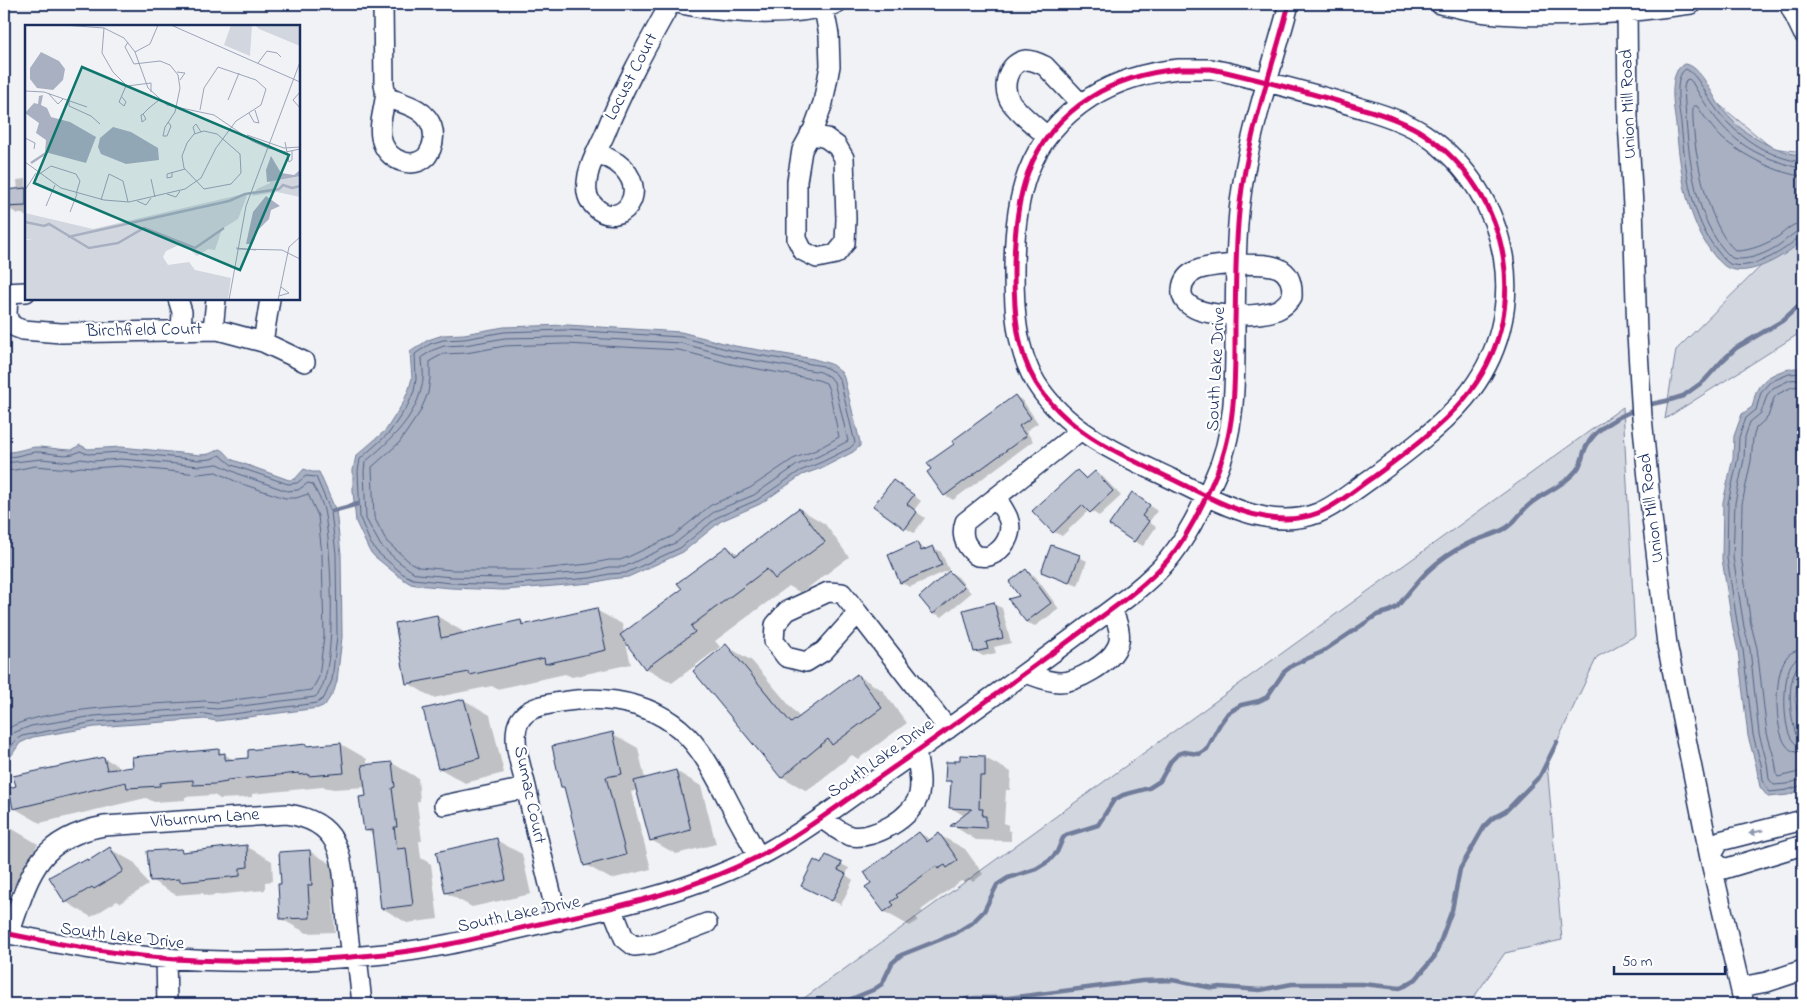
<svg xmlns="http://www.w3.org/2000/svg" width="1807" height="1008" font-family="'Indie Flower',sans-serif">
<rect width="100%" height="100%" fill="#f1f2f5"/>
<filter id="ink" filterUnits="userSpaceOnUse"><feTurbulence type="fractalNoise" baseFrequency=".02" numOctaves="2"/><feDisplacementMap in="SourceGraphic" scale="10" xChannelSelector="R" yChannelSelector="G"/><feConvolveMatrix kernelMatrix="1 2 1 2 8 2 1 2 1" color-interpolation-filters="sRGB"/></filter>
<g filter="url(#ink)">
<path fill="#d2d6df" stroke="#76829e" d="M1677 70 1772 148 1803 152V331L1665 419 1676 350 1762 265Z
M1623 407 1635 636 1597 657 1547 763 1562 940 1505 953 1469 1004H796Z"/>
<path fill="#a8b0c2" stroke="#707c9a" d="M1684 64C1700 64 1712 95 1720 106 1742 136 1768 147 1803 157V240C1786 255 1751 278 1728 268 1723 266 1720 261 1716 258 1686 222 1680 169 1676 125 1674 108 1667 73 1684 64Z
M567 325 681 332 735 346 814 359 831 364 842 373 844 378 860 442V446L853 452 824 467 802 475 760 504 721 521 683 552 628 577 610 579 592 583 504 590 451 588 416 585 411 584 401 578 374 556 369 550 356 522 353 491V470L356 456 386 430 403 403 409 389 412 378 410 352 428 340 443 335 464 334 504 327Z
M1795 368H1803V664L1799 674 1795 699 1803 742V789L1788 795 1768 797 1760 787 1756 765 1748 736 1738 651 1733 629 1722 559 1723 502 1733 458 1734 436 1742 414 1752 407C1754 402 1754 397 1756 392 1762 377 1780 370 1795 368Z
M80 445 88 449 121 447 200 455 209 454 220 449C225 450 228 457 233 460L289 480 295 479 304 469 312 472H319L336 511 341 554 342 637 337 681 334 691 325 705 318 708 217 721 205 719 95 727 33 737 20 743 11 756 4 757V452C15 453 25 448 36 447 48 447 60 450 72 450Z"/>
<path fill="#0003" d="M26 179V217L23 214H18L6 207 18 190 17 180Z
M1015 396 1023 401 1038 423 1026 431 1033 441 953 500 945 495 956 444Z
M1078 471 1088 479 1095 472 1103 477 1121 496 1099 516 1089 510 1062 536 1054 532Z
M901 486 921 501 914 510 925 518 914 533 905 528Z
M1141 499 1157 511 1149 522 1156 527 1143 546 1134 541Z
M800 509 825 524 849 557 801 593 789 586 715 641 720 647 672 683 646 668 625 640 631 664 572 677 565 674 497 689 492 686 433 698 408 683 437 616 462 631 463 634 521 621 528 625 596 610 622 624 624 633 683 589 727 547 739 554Z
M917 544 926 550 933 547 941 552 949 570 910 587 901 583 889 556Z
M1079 557 1087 561 1078 586 1042 572Z
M1026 571 1035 576 1059 609 1035 626 1026 622 1021 597Z
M950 572 958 577 971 593 942 617 934 613Z
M993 604 1002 608 1011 643 994 647 996 653 983 656 975 651Z
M726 646 752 661 800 718 857 675 882 690 907 723 858 759 852 755 807 791 782 777Z
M464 700 490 715 504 773 465 783 439 768Z
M613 734 638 748 645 779 676 771 701 786 716 844 676 854 651 840 638 790 631 792 651 869 611 879 586 865 566 789 562 787Z
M341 744 367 759V766L392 763 418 778 420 801 417 802 422 841H419L421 858 431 864 438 919 407 923 382 908 374 835 365 830 367 797 366 787 334 789 323 787 252 794V797L241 798 220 799 214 795 185 797V800L154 802 146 798 40 823 14 808 104 758 124 769 218 751 236 761 250 760 306 745 309 747Z
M961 756 985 758 1011 772 1010 790H1006L1004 823 1008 825V830L1011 832V841L976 840 952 825 965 816 951 808 952 783 946 780 961 761Z
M4 824 38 844 6 900 4 899Z
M919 833 932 840 939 835 965 849 983 874 973 882 969 879 965 883 961 881 921 910 923 912 916 917 918 920 910 926 885 912 867 887Z
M496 840 522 854 531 894 472 907 446 893Z
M246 846 272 861 273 881 265 882V890L207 896 202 893 176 895 151 880 181 850 185 852Z
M110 849 135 863 148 885 120 903 117 901 91 917 66 902 81 864 88 862Z
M309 851 335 866 337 899H333L335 932 307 933 281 919 282 885Z
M841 864 849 868 846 875 853 880 841 905 811 890 822 865Z"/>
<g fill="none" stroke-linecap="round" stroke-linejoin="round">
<path stroke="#536386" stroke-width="1" d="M1803 162C1769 159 1733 134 1714 106 1705 94 1699 76 1686 69 1673 76 1679 109 1681 123 1685 166 1690 219 1719 253 1722 257 1726 262 1730 264 1746 270 1771 258 1784 249 1791 245 1796 237 1803 237
M1803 168C1795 168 1786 164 1777 161 1734 147 1714 120 1692 82L1689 79 1686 80 1684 87C1687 139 1690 221 1732 258 1748 262 1771 252 1783 242 1790 237 1795 231 1803 230
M1803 176C1780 175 1741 154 1723 139 1713 130 1705 117 1697 106H1693C1691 143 1707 228 1736 251 1750 251 1767 244 1779 236 1787 230 1792 223 1803 223
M567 330 681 337 734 351 823 366 835 373 840 380 855 443 850 448 822 462 800 471 757 500 718 517 680 548 626 573 609 574 591 578 504 585 451 583 413 579 403 574 377 552 370 542 360 518 358 471 360 459 389 433 408 405 414 391 416 379 415 354 430 344 443 340 464 339 504 332Z
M567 337 680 343 733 357 821 372 831 378 834 382 848 441 819 456 797 465 754 495 715 511 677 542 624 567H609L590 572 504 578 452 577 418 574 413 572 399 562 381 546 366 519 364 471 365 462C391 440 418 416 423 380 424 373 422 365 422 357L433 350 444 346 465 345 505 338Z
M566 344 679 350 731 364 818 380 826 383 829 390 839 437 816 450 793 459 750 488 711 505 673 536 628 557 620 560H609L589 564 531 570H452L419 567 411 563 387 542 374 517 372 467 399 443 420 412 428 393 430 378V361L443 354 466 353 505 346Z
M1803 373 1789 374 1770 382 1761 392 1756 410 1746 418 1739 437 1738 458 1728 503 1727 558 1738 628 1743 650 1753 735 1761 764 1763 780 1767 789 1770 792 1787 790 1803 785
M1803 379 1790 380 1773 388 1767 395 1761 413 1750 422 1745 437 1744 459 1735 503 1733 557 1744 627 1750 649 1759 734 1767 763 1769 779 1774 785 1786 784 1803 779
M1803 386 1792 387 1778 394 1774 398 1768 417 1756 428 1753 438 1751 461 1742 504 1741 556 1751 625 1757 648 1767 733 1775 761 1777 775 1778 777 1803 771
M4 457C15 458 25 453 36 452 51 452 68 459 80 451L88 454 121 452 200 460 211 459 220 455 232 465 288 484 297 483 306 476 316 477 331 512 336 554 337 636 332 680 324 698 317 703 217 716 205 714 94 722 22 736C13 740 11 751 4 753
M4 463 42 459 70 462 81 459 93 461 121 459 200 466 218 464 241 475 287 491 298 490 308 483 312 484C317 492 324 505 325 516 331 546 339 680 315 697L217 709 205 708 94 716 31 726 13 733 4 746
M4 471 15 470 35 466 70 469 81 467 93 468 120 466 198 474 216 472 239 483 285 498H296L308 494 318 516 322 555 324 636 319 677 312 690 217 702 204 701C166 704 27 707 4 732
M1803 650C1796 650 1790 652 1786 658 1774 674 1774 729 1786 745 1790 751 1796 753 1803 753
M1803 657C1799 658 1796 658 1793 662 1782 674 1782 729 1793 741 1796 745 1799 745 1803 745
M1803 664 1798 665C1786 685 1790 714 1796 735L1799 738 1803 739"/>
<path stroke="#707c9a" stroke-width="4.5" d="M1647 405 1670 400 1683 396 1704 381 1722 361 1736 348 1782 321 1803 302
M332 511 358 504
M839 1004 873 990 882 984 892 963 901 955 954 934 972 923 984 911 997 885 1008 878 1036 869 1049 861 1057 852 1063 838 1066 835 1098 825 1114 800 1123 795 1149 788 1160 781 1171 761 1178 754 1184 752 1199 754 1207 749 1220 724 1228 713 1241 705 1259 701 1267 697 1284 672 1293 665 1322 652 1377 615 1390 611 1397 607C1420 578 1433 561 1467 544 1479 538 1495 535 1506 528 1516 522 1521 511 1530 504 1543 493 1559 488 1571 476 1584 464 1580 460 1586 447 1596 427 1618 417 1637 409
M958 1004 967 999 975 998H1008L1142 981 1172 980 1213 988 1220 987 1260 990 1292 984H1363L1400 988 1405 986 1416 979 1435 956 1452 910 1460 869 1484 827 1493 818 1506 811 1540 776 1557 742"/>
</g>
<path fill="#bcc2d0" stroke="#1b2f5e" d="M26 188V206L4 207V190Z
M1015 395 1031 418 1019 426 1026 436 944 496 927 472 931 469 927 463 954 444 952 441Z
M1077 470 1086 479 1095 471 1113 491 1090 513 1082 505 1053 533 1032 511Z
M893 480 914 495 907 504 917 512 905 529 873 506Z
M1132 492 1150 505 1142 516 1149 521 1134 542 1109 525Z
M799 508 825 542 775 579 767 569 691 626 695 632 645 669 620 635 682 589 677 583 727 546 735 556Z
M917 542 921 551 933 546 942 565 900 583 888 555Z
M1051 545 1080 555 1069 583 1041 572Z
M1026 569 1051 603 1026 622 1008 599 1019 596 1009 582Z
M949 571 964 587 933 614 919 597Z
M994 602 1003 638 986 642 988 649 974 652 963 610Z
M597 608 606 650 545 664 544 658 470 675 469 672 406 684 395 623 437 615 441 638 521 620 522 625Z
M726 644 791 723 857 674 882 708 832 745 828 739 781 778 693 671Z
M464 699 480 758 438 769 423 709Z
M613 732 622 774 606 777 626 855 584 866 564 787H561L552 746Z
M341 743 344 773 308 776V774L299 775V773L227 780V782L215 784 193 785V780L167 782 160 783V786L127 788 126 782 13 809 9 788 16 786 13 776 104 757 107 770 133 767 132 757 219 749V754L225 753V760L248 758V750L306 744V746Z
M960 755 985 756V776H980L979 809H983L982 816H986V828L950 826 972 809 949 808 951 784V781H945L946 762H955V760H960Z
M392 762 395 787 392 788 397 827H394L397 849 406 848 413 905 381 909 372 830 364 831 359 797 366 796 362 765Z
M676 770 691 830 650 841 634 781Z
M919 832 927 842 939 833 958 860 947 868 945 865 938 869 936 866 896 895 898 897 891 902 894 905 884 912 865 887 871 883 864 872Z
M497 838 506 880 445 893 436 852Z
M247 845 248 867 240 868V876L180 882V879L150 881 147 851 181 849 182 852Z
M110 847 123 870 122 872 94 889 92 887 65 903 49 877 78 861 80 863 87 859 88 861Z
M310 850 312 885H308L310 918 280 919 278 884H281L279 852Z
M826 855 842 863 838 870 846 874 832 901 801 886 814 860 821 864Z"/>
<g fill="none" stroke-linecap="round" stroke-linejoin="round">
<defs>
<path id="minor" d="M383 4 384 84C385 89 386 94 385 99 383 114 377 129 383 144 390 161 413 170 427 156 428 155 430 150 431 149 437 133 432 119 418 110 408 104 396 101 386 97
M681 4C730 14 787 18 836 4
M1440 4C1458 8 1478 13 1497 14 1562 19 1626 13 1691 4
M1627 4 1628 121 1633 206 1637 334 1642 417 1651 509 1667 644 1710 858 1744 1004
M1789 4 1803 33
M1179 69H1211L1226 72C1272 83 1319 95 1364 109 1385 115 1406 122 1424 134 1512 194 1534 315 1465 398 1441 427 1402 456 1372 478 1354 490 1338 505 1318 513 1269 532 1219 502 1176 481 1124 456 1068 434 1036 383 1016 350 1014 310 1014 272 1014 199 1025 139 1091 97 1118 80 1147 72 1179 69Z
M810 134 826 138 837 146 844 158 846 219 845 243 836 254 817 258 803 251 797 239V181L802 150 813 130 823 103 830 66 829 35 823 4
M1047 136C1035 126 1019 114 1010 101 1001 86 1008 62 1026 60 1033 60 1039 63 1045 66L1081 104
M597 152C603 155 610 159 617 163 654 190 620 233 594 206 585 197 586 187 588 175 591 161 598 149 604 136 622 90 646 47 670 4
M1235 264C1263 265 1294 259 1292 297 1287 303 1284 307 1277 310 1260 317 1211 317 1194 308 1186 304 1181 298 1182 290 1183 265 1217 266 1235 264Z
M4 293 26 292
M8 293 7 314 9 322 15 327 23 330 61 333 218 330 263 342 305 362
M178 299 182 312 181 330
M213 330 216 299
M263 342 270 299
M996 497C1000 504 1005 511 1008 518 1014 533 1004 551 989 556 986 557 981 556 977 556 966 547 960 537 965 522L1081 430
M828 592 842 593 858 613 824 651 806 662 786 657 774 641 775 625 787 611Z
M858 613 948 729
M1026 673C1037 677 1048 682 1059 682 1076 683 1110 663 1117 647 1123 636 1117 621 1112 610
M444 805 526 788
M821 818C830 824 841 834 851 836 874 840 914 817 919 794 922 781 918 765 916 752
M1803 820 1720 841 1710 858 1724 869 1803 845
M612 908 624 938 634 946 652 944 707 923
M558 921C547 876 536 832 526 787 522 769 513 746 517 727 522 708 543 705 560 702 612 693 667 705 699 750 712 767 721 787 731 806 740 823 749 839 758 856
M4 933C53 943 101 952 151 957 228 964 307 962 384 954 439 949 494 934 548 922 624 906 701 888 769 851 800 834 827 814 855 794 904 761 952 726 999 692 1032 668 1065 644 1097 620 1122 602 1148 583 1168 560 1188 536 1202 507 1214 479 1237 431 1235 376 1235 324 1236 283 1235 243 1240 203 1248 134 1272 70 1289 4
M9 935C29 876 36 839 104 826L287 814C346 822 342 863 346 911 347 926 349 942 351 957
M357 956 362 1004
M166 957 167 1004
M1740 987 1767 982 1803 970"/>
</defs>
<use href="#minor" stroke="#1b2f5e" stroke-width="22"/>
<use href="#minor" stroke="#fff" stroke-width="19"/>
<defs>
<path id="cycleway" d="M1179 69H1211L1226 72C1272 83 1319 95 1364 109 1385 115 1406 122 1424 134 1512 194 1534 315 1465 398 1441 427 1402 456 1372 478 1354 490 1338 505 1318 513 1269 532 1219 502 1176 481 1124 456 1068 434 1036 383 1016 350 1014 310 1014 272 1014 199 1025 139 1091 97 1118 80 1147 72 1179 69Z
M4 933C53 943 101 952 151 957 228 964 307 962 384 954 439 949 494 934 548 922 624 906 701 888 769 851 800 834 827 814 855 794 904 761 952 726 999 692 1032 668 1065 644 1097 620 1122 602 1148 583 1168 560 1188 536 1202 507 1214 479 1237 431 1235 376 1235 324 1236 283 1235 243 1240 203 1248 134 1272 70 1289 4"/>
</defs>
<use href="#cycleway" stroke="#fff" stroke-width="8"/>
<use href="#cycleway" stroke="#d6006c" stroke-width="5"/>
</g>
<defs><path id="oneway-solid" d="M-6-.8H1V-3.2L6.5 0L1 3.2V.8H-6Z" transform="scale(1.25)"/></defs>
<use fill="#8d97ae" href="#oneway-solid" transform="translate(1756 832) rotate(166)"/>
</g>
<g text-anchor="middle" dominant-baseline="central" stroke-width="4.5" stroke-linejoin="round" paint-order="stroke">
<g font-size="18" fill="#1b2f5e" stroke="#fff">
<text transform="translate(632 77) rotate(-63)">Locust Court</text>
<text transform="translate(1629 104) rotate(-92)">Union Mill Road</text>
<text transform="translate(144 331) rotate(-1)">Birchfield Court</text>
<text transform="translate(1217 369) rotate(-87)">South Lake Drive</text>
<text transform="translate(1652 508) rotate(-97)">Union Mill Road</text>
<text transform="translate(881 759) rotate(-35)">South Lake Drive</text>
<text transform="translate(529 795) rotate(78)">Sumac Court</text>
<text transform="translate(205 819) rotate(-4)">Viburnum Lane</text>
<text transform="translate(519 915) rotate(-12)">South Lake Drive</text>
<text transform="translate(122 937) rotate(7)">South Lake Drive</text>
</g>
</g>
<g transform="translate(25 25)">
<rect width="275" height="275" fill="#f1f2f5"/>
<path d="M206 0H227L225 31 199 20ZM230 0H275V21L234 4ZM246 132 253 145 262 151 270 150 275 145V172L252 167 227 171 232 164 245 158ZM223 168 213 194 197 204 190 225 183 224 172 231 163 223 154 220 141 226 138 232 143 240 164 237 170 245 206 253 203 275H0V215L8 214H0V188L68 204Z" fill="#d2d6df"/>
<path d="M16 27 34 36 40 44 38 55 28 65 12 63 5 54V43ZM18 70 16 80 22 83 26 92 45 97 71 112 61 138 20 127 21 115 11 108 14 98 0 88 9 78 13 79 14 71ZM88 102 106 107 133 123 134 135 101 139 76 129 73 122 75 113ZM246 131 256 148 269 150 275 145V151L242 157 241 145ZM241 171 255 181 246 185 244 194 229 209 227 219H221L228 187Z" fill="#a8b0c2"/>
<path fill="none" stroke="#a8b0c2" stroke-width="2.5" d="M6 138 21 128M0 197 19 201 24 199 64 223 93 218 119 203 170 223 199 203M43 212 204 176 220 169 254 164 258 160 267 163 275 161"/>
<path fill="none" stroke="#9ba4b9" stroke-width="1" d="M38 0 79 3 99 13 110 27 123 63 142 80 189 90 227 116 243 123 261 127 275 124M146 0 275 57M79 3 77 28 88 47 102 61 126 58V67M103 17 100 22 109 39 135 36 145 40 153 50 155 63 150 87 140 102 138 111H142L146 101 143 97M110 27 125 19 133 0M233 38 242 26 252 28 256 32M152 47 160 48 155 55M0 66 19 67 62 82M275 67 268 75 275 83M23 68 33 79 38 74M97 72 101 77 99 81 94 77 101 61M203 75 214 48M44 76V81L66 91 75 99M224 88 229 97 234 98 230 85M118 89 121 94 117 97 116 90 118 89 124 83 134 75M179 106 192 109 215 129 216 148 206 159 179 164 159 143 157 131 162 118 169 109ZM170 109 168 102 171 99 176 107M222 110 259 123 275 122M0 113 10 118 9 124M260 117 264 137 267 135V126M0 137 36 163 79 175 104 177 160 164 176 153 191 123 211 96 236 80 241 64 231 55 193 42 179 63 175 85M147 147V152L142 153V149L160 144M13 150 26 141 51 149 55 156 51 169M126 154 130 172M0 165 11 148M142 169 151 172 155 166M76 175 84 149 98 156 103 177M112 176 121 180 126 173M21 181 30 160M45 187 52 169M211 223 231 225M212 224 257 225 275 234M254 271 264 268 256 262M204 275 221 181 275 37M253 275 264 222 275 212"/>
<path fill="#0f766e" fill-opacity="0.15" stroke="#0f766e" stroke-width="2.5" d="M57 42 264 130 215 245 9 158Z"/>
<rect width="275" height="275" fill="none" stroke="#1b2f5e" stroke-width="2.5"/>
</g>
<rect width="1807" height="1008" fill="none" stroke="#fff" stroke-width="20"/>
<rect x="10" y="10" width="1787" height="988" fill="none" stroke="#1b2f5e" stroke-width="2" filter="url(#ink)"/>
<path d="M1614 966v8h111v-8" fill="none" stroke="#1b2f5e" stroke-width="2.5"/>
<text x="1622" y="966" font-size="15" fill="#1b2f5e" stroke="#ffffff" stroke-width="4" paint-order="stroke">50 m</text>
</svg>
